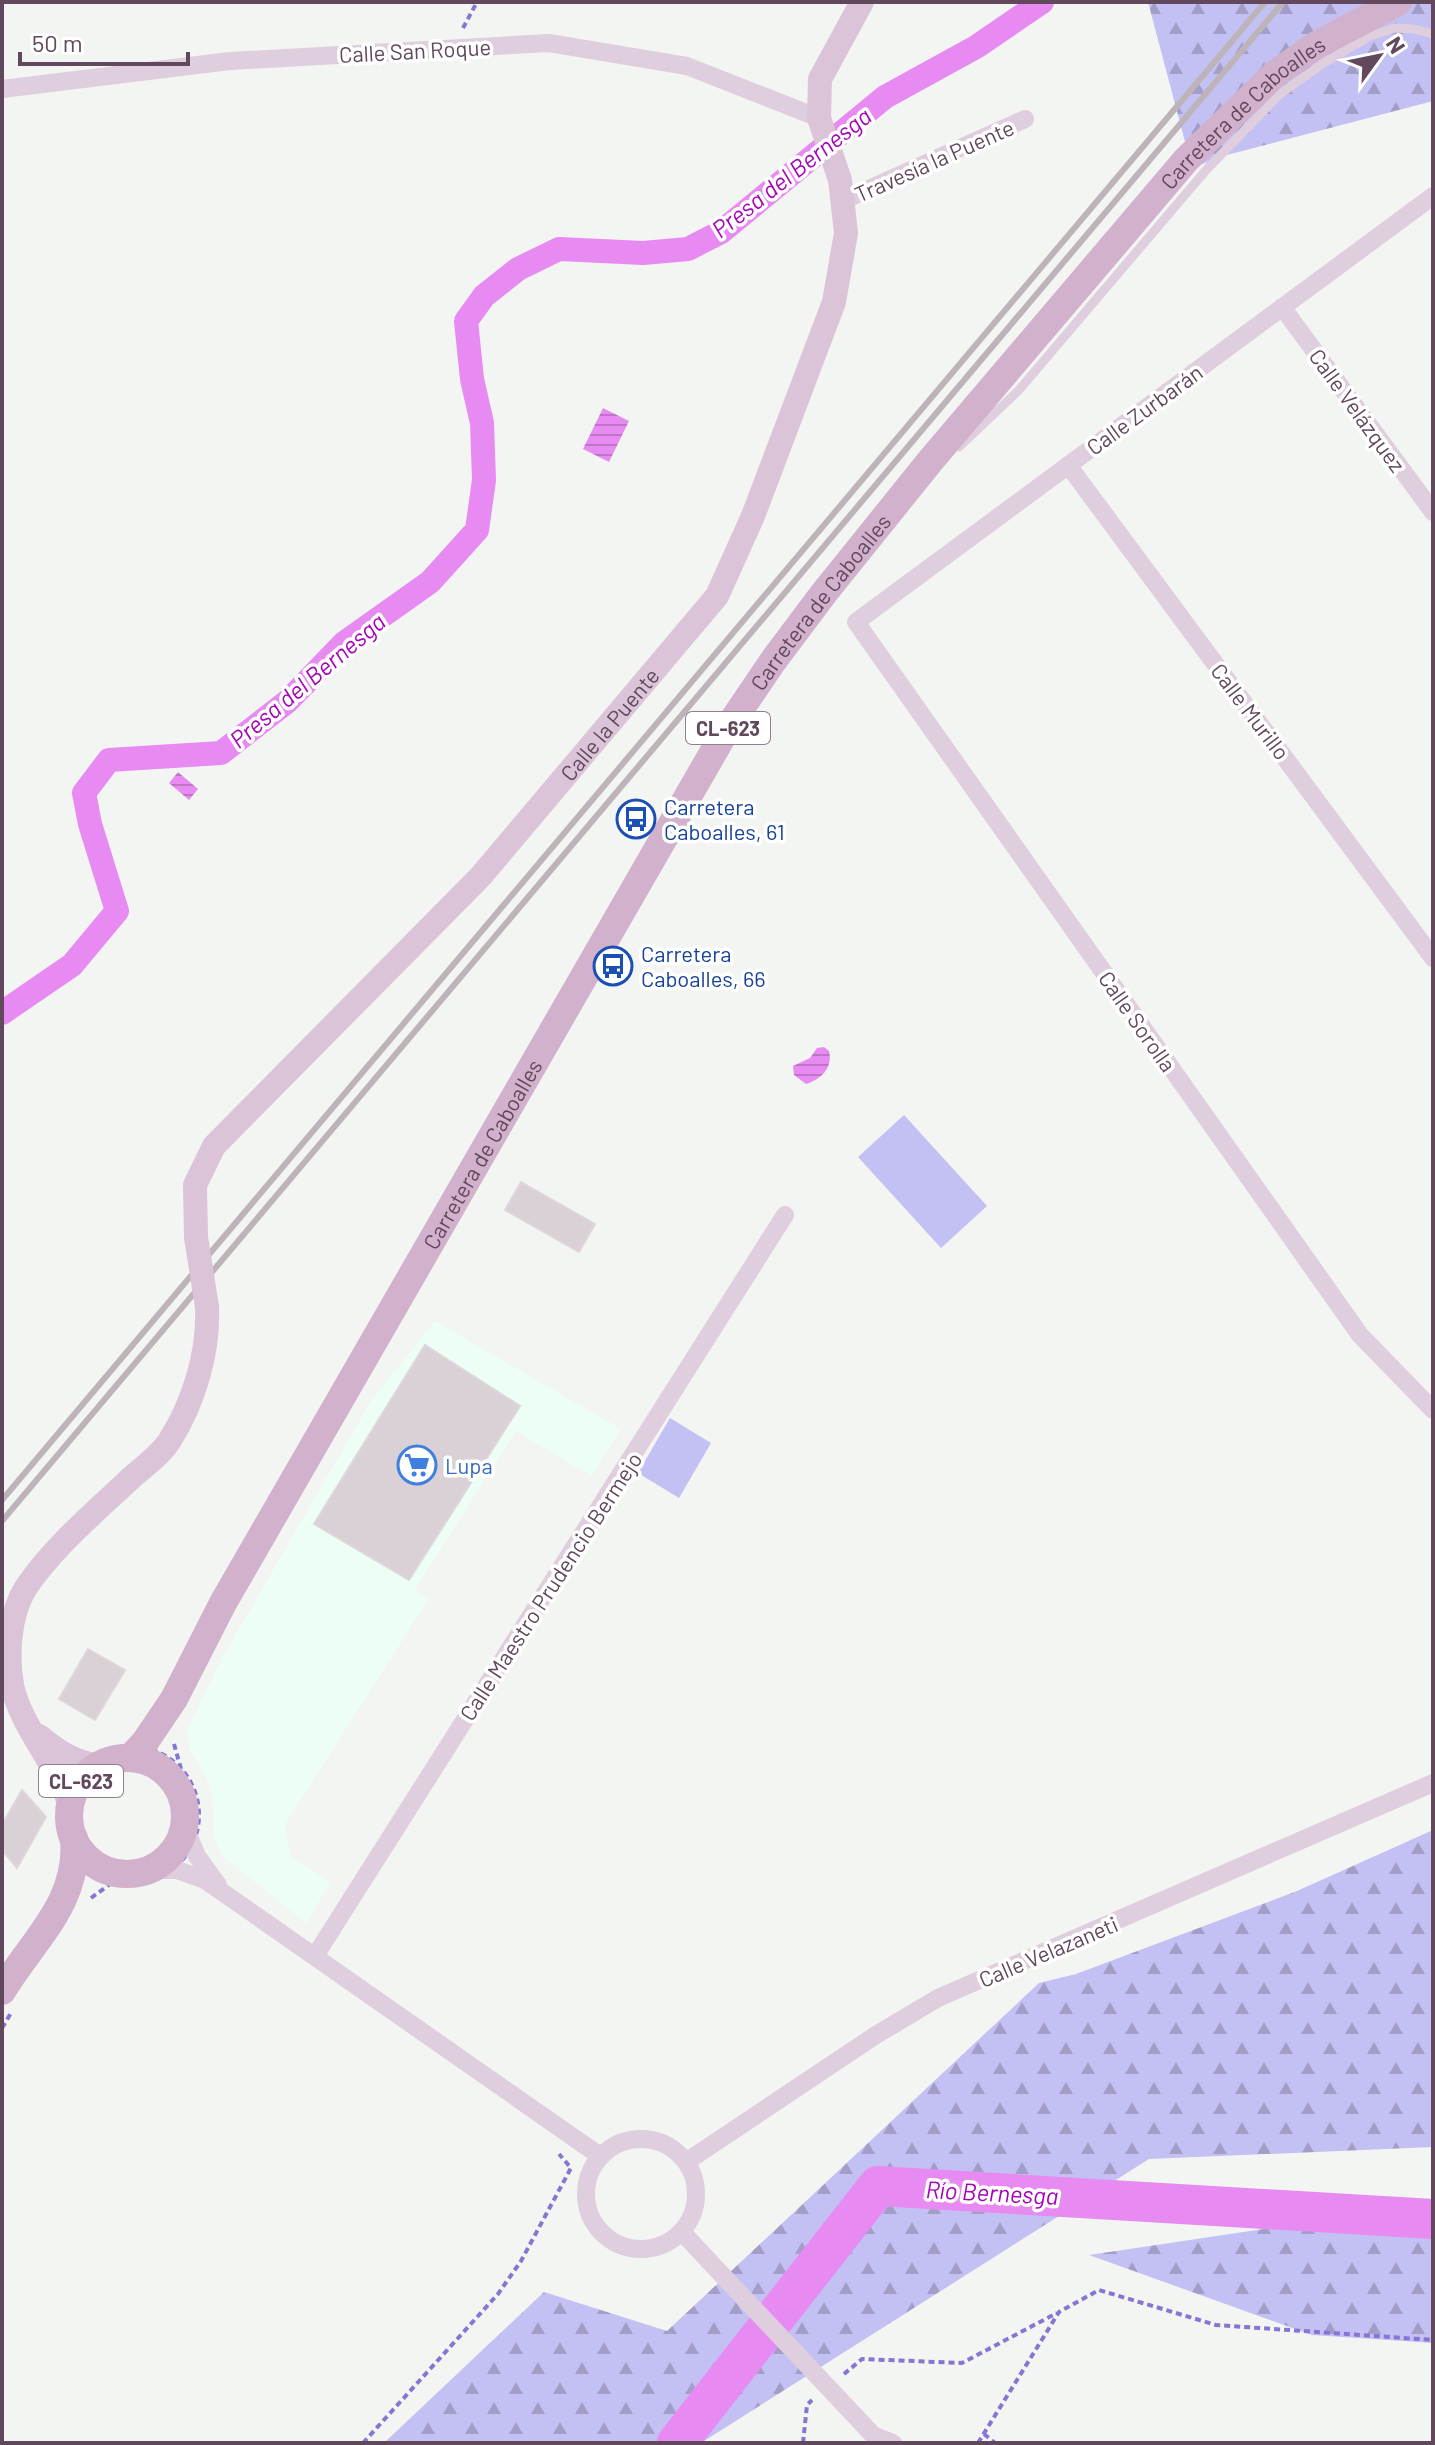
<svg xmlns="http://www.w3.org/2000/svg" width="1435" height="2445" font-family="Barlow,sans-serif">
<defs>
<pattern id="forest-firs" width="22" height="20" patternUnits="userSpaceOnUse" patternTransform="scale(2)"><rect width="22" height="20" fill="#c3c0f3"/><path d="M5 1l3.5 6h-7zM16 11l3.5 6h-7z" fill="#a29ec8"/></pattern>
<pattern id="water-rules" width="6" height="5" patternUnits="userSpaceOnUse" patternTransform="scale(2)"><rect width="6" height="5" fill="#e78bf2"/><path d="M0 2.5h6" fill="none" stroke="#bf74c7"/></pattern>
</defs>
<rect width="100%" height="100%" fill="#f3f5f2"/>
<path fill="#edfef4" d="M435 1321 621 1429 591 1476 516 1431 415 1589 428 1600 284 1826 291 1857 331 1882 306 1923 226 1859 218 1848 214 1837 212 1794 205 1775 190 1751 187 1730 221 1660 371 1401Z"/>
<path fill="url(#forest-firs)" d="M1148 2H1433V101L1223 156 1192 168Z
M1433 1830V2147L1149 2159 701 2443H384L544 2292 667 2331 1039 1983 1076 1974 1297 1891Z
M1433 2204V2343L1312 2335 1089 2255Z"/>
<path fill="#c3c0f3" d="M904 1115 987 1206 941 1248 858 1157Z
M670 1418 711 1443 679 1498 638 1473Z"/>
<path fill="url(#water-rules)" d="M603 408 629 421 609 462 583 449Z
M178 772 198 789 189 800 169 783Z
M824 1047 829 1051C833 1067 822 1079 806 1084L794 1075 793 1066 810 1058 817 1048Z"/>
<g fill="none" stroke-linecap="round" stroke-linejoin="round">
<path stroke="#e78bf2" stroke-width="24" d="M2 1013 72 965 117 911 90 824 84 793 109 760 221 753 288 701 344 643 430 582 477 530 484 480 482 423 472 379 466 321 484 296 518 269 559 249 643 253 688 249 721 232 885 97 976 47 1042 2"/>
<path stroke="#e78bf2" stroke-width="40" d="M677 2443 878 2186 1433 2219"/>
</g>
<path fill="#dad1d7" stroke="#ded6db" stroke-width="2" d="M521 1182 595 1224 579 1252 505 1210Z
M425 1345 520 1406 409 1580 314 1524Z
M88 1649 125 1670 95 1720 59 1699Z
M22 1790 46 1817 17 1868 2 1850V1825Z"/>
<g fill="none" stroke-linecap="round" stroke-linejoin="round">
<path stroke="#8775d3" stroke-width="4" stroke-dasharray="6 4" stroke-linecap="butt" d="M463 28 477 2
M174 1744 181 1769
M61 1815a69 69 0 1 1 138 0a69 69 0 1 1-138 0Z
M91 1898 113 1882
M2 2028 11 2013
M844 2374 862 2359 962 2363 1057 2313
M984 2434 995 2443
M363 2443 498 2294 521 2261 571 2168 559 2154
M803 2443 807 2405 812 2400
M978 2443 1059 2312 1099 2290 1216 2325 1433 2340"/>
<path stroke="#dfcedd" stroke-width="9" d="M959 447 1018 391 1207 169 1280 94 1322 64 1370 36 1395 28 1413 29 1433 34"/>
<path stroke="#dfcedd" stroke-width="18" d="M2 89 230 61 549 43 687 66 819 118
M1433 196 856 622 1360 1335 1433 1410
M842 201 1025 119
M1282 307 1433 512
M1068 465 1433 958
M184 1825 197 1856 218 1885
M149 1870H177L205 1880 600 2156
M315 1956 785 1215
M586 2194a55 55 0 1 1 110 0a55 55 0 1 1-110 0Z
M686 2162 876 2035 938 1998 1433 1783
M682 2232 709 2261
M873 2435 893 2443"/>
<g stroke="#dbc4d7" stroke-width="24">
<path id="s1" d="M196 1237 195 1185 214 1146 481 876 717 596 753 516 834 302 846 233 840 180 819 118 820 79 862 2"/>
<path d="M39 1736C58 1752 73 1761 98 1766"/>
<path d="M70 1806C58 1766 20 1725 12 1685 7 1655 9 1616 25 1589 52 1548 95 1512 130 1479 143 1467 161 1455 170 1440 194 1402 209 1352 207 1307"/>
</g>
<g stroke="#d2b1cc" stroke-width="28">
<path id="s2" d="M130 1758 145 1742 174 1699 223 1603 725 732 773 661 824 593 931 460 1186 160 1276 73 1318 44 1398 2"/>
<circle cx="127" cy="1816" r="58"/>
<path d="M2 1991C32 1941 80 1902 74 1838"/>
</g>
<path stroke="#bdb4ba" stroke-width="6" d="M2 1500 1265 2
M2 1521 1283 2"/>
<path stroke="#dfcedd" stroke-width="18" d="M709 2261 873 2435"/>
<path stroke="#dbc4d7" stroke-width="24" d="M196 1237 207 1307"/>
</g>
<defs>
<symbol id="bus-ring" viewBox="-11 -11 22 22"><circle r="9.5" fill="#fff" stroke="#1a4fb4" stroke-width="1.5"/><path d="M-5-6H5V4H4V6H2V4H-2V6H-4V4H-5ZM-3.5-4V0h7V-4ZM-3.5 1.2v1.5H-2V1.2ZM2 1.2v1.5H3.5V1.2Z" fill="#1a4fb4"/></symbol>
<symbol id="supermarket-ring" viewBox="-11 -11 22 22"><circle r="9.5" fill="#fff" stroke="#3f7fe0" stroke-width="1.5"/><path d="M-6-5.5h2.5l.6 2H6L4.5 2H-2.5L-4.4-4H-6ZM-1.5 3.2a1.3 1.3 0 1 0 .1 0ZM3 3.2a1.3 1.3 0 1 0 .1 0Z" fill="#3f7fe0"/></symbol>
</defs>
<g fill-rule="evenodd">
<use href="#bus-ring" x="614" y="797" width="44" height="44"/>
<use href="#bus-ring" x="591" y="944" width="44" height="44"/>
<use href="#supermarket-ring" x="395" y="1443" width="44" height="44"/>
</g>
<g text-anchor="middle" dominant-baseline="central" stroke-width="7" stroke-linejoin="round" paint-order="stroke">
<g fill="#fff" stroke="#907f8e" stroke-width="2">
<rect x="686" y="712" width="84" height="32" rx="6"/>
<rect x="39" y="1765" width="84" height="32" rx="6"/>
</g>
<g font-size="20" font-weight="bold" fill="#61485d">
<text x="728" y="728">CL-623</text>
<text x="81" y="1781">CL-623</text>
</g>
<g font-size="22" fill="#61485d" stroke="#fff">
<text transform="translate(415 50) rotate(-3)">Calle San Roque</text>
<text stroke="none"><textPath href="#s2" startOffset="1996">Carretera de Caboalles</textPath></text>
<text transform="translate(934 160) rotate(-24)">Travesía la Puente</text>
<text transform="translate(1144 409) rotate(-36)">Calle Zurbarán</text>
<text transform="translate(1358 410) rotate(54)">Calle Velázquez</text>
<text stroke="none"><textPath href="#s2" startOffset="1348">Carretera de Caboalles</textPath></text>
<text transform="translate(1251 711) rotate(53)">Calle Murillo</text>
<text stroke="none"><textPath href="#s1" startOffset="674">Calle la Puente</textPath></text>
<text transform="translate(1138 1021) rotate(55)">Calle Sorolla</text>
<text stroke="none"><textPath href="#s2" startOffset="700">Carretera de Caboalles</textPath></text>
<text transform="translate(550 1586) rotate(-57)">Calle Maestro Prudencio Bermejo</text>
<text transform="translate(1048 1951) rotate(-23)">Calle Velazaneti</text>
</g>
<g font-size="22" fill="#164399" stroke="#fff" text-anchor="start">
<text x="664" y="806">Carretera<tspan x="664" dy="25">Caboalles, 61</tspan></text>
<text x="641" y="953">Carretera<tspan x="641" dy="25">Caboalles, 66</tspan></text>
</g>
<g font-size="22" fill="#366cbe" stroke="#fff" text-anchor="start">
<text x="445" y="1465">Lupa</text>
</g>
<g font-size="24" font-style="italic" fill="#a504b9" stroke="#fff">
<text transform="translate(791 172) rotate(-38)">Presa del Bernesga</text>
<text transform="translate(307 680) rotate(-40)">Presa del Bernesga</text>
<text transform="translate(992 2192) rotate(3)">Río Bernesga</text>
</g>
</g>
<rect width="1435" height="2445" fill="none" stroke="#61485d" stroke-width="8"/>
<g transform="translate(1379 56) rotate(57)" stroke="#ffffff" stroke-width="6" paint-order="stroke">
<path d="M0-6L14 30L0 20L-14 30Z" fill="#61485d"/>
<text y="-12" font-size="22" font-weight="bold" text-anchor="middle" fill="#61485d">N</text>
</g>
<path d="M20 52v12h168v-12" fill="none" stroke="#61485d" stroke-width="4"/>
<text x="32" y="52" font-size="24" fill="#61485d" stroke="#ffffff" stroke-width="6" paint-order="stroke">50 m</text>
</svg>
